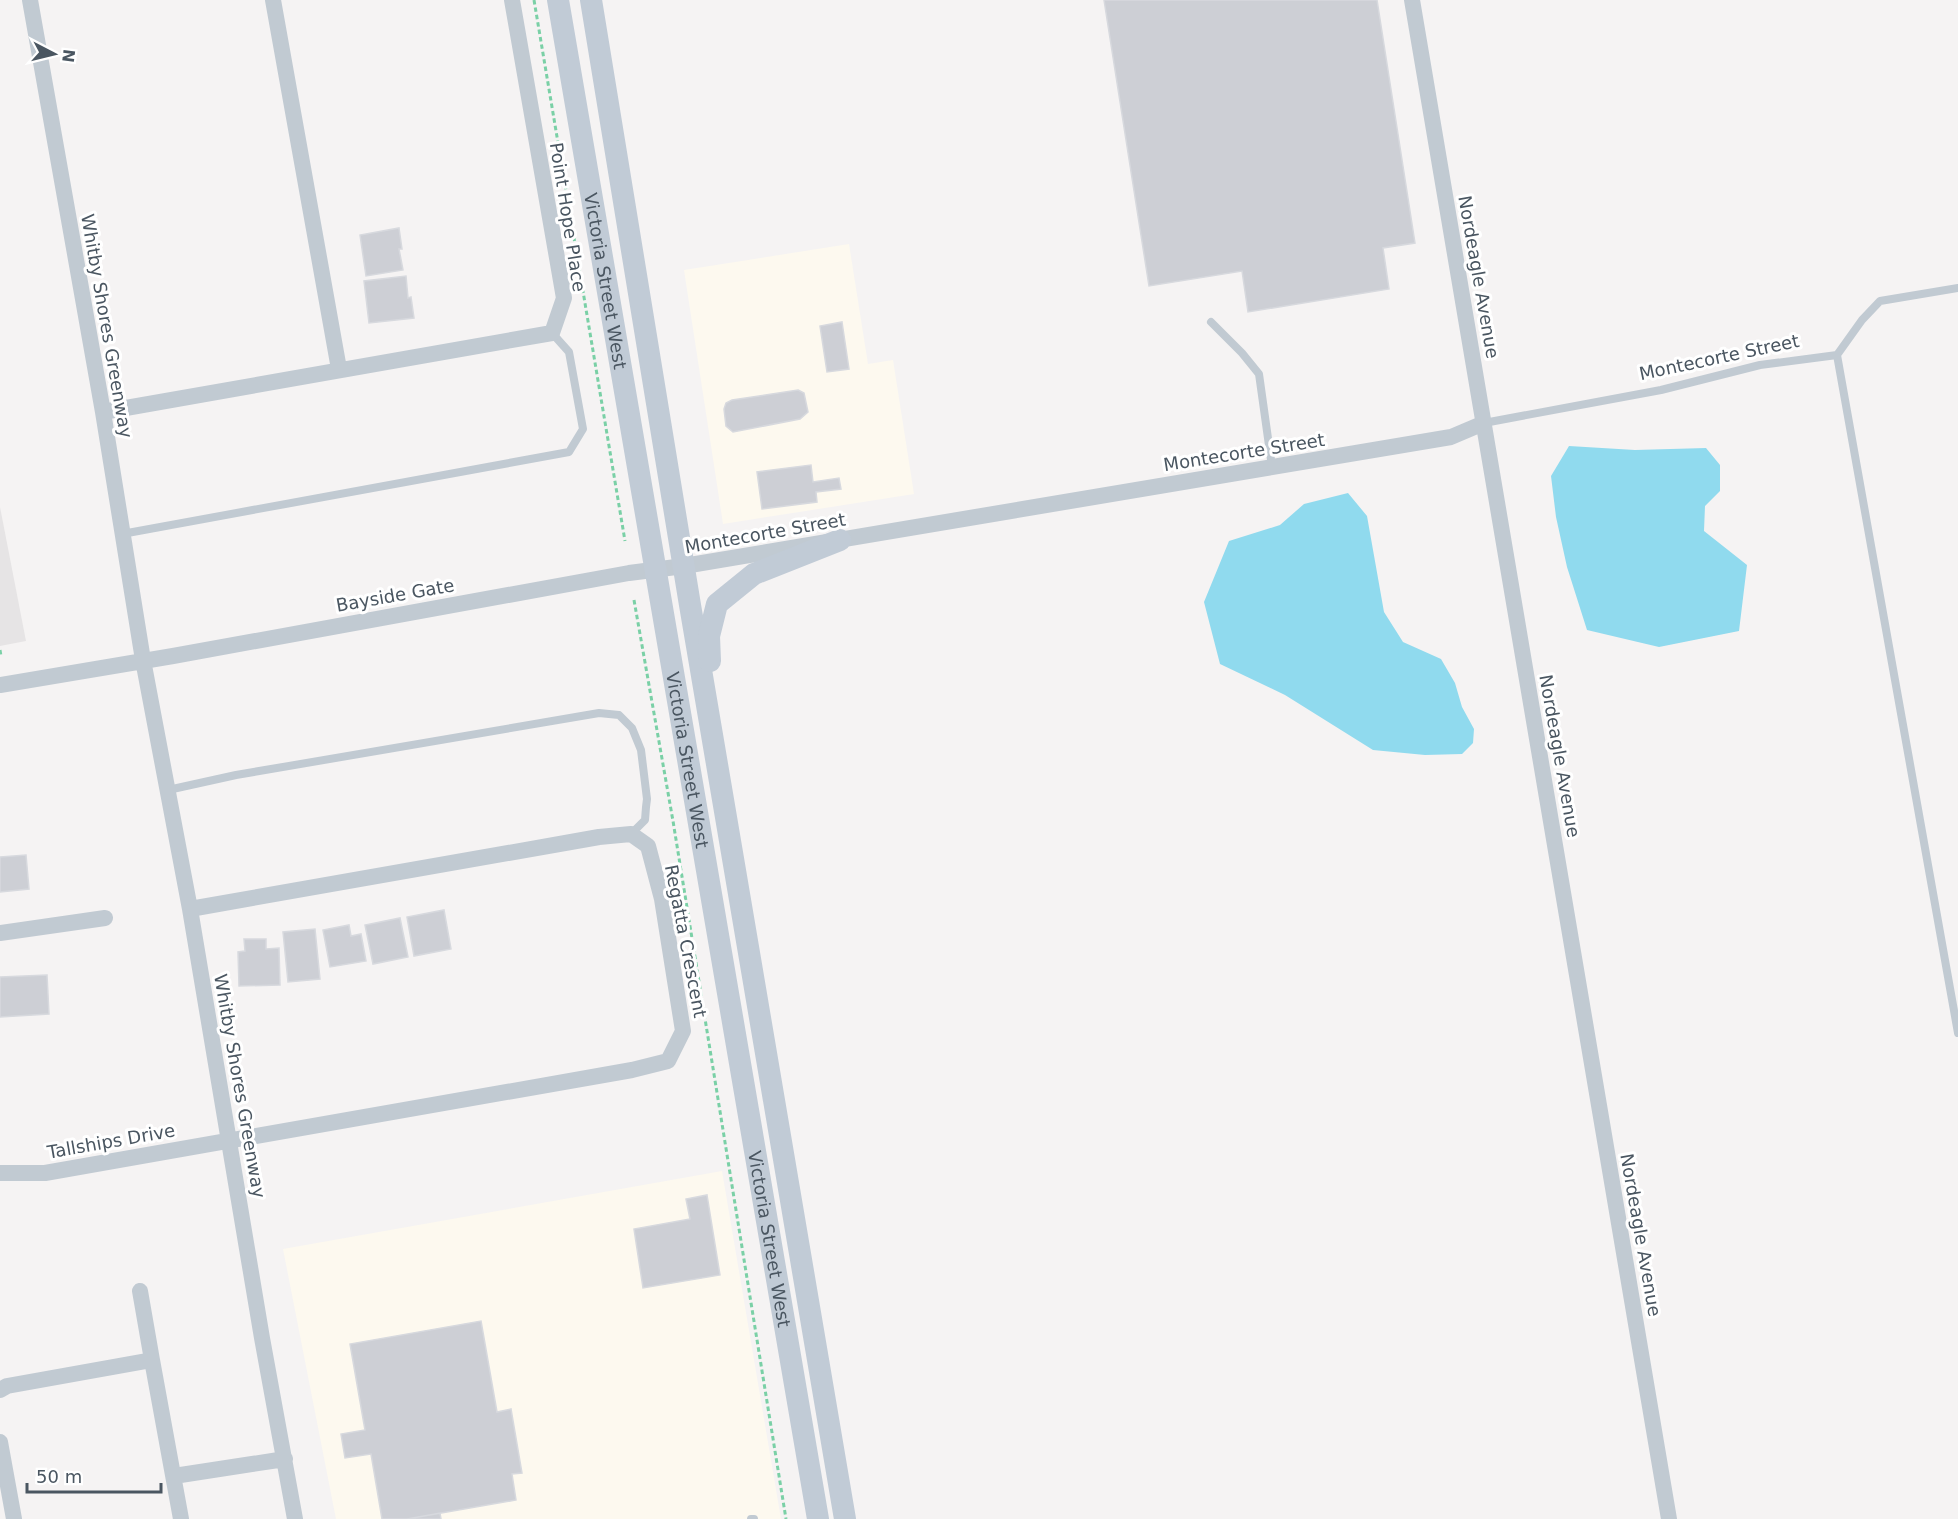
<svg xmlns="http://www.w3.org/2000/svg" width="1958" height="1519" font-family="'DejaVu Sans',sans-serif">
<rect width="100%" height="100%" fill="#f5f3f3"/>
<path fill="#fdf9ef" d="M849 244 868 364 893 360 914 494 723 524 684 270Z
M722 1171 781 1519H336L283 1249Z"/>
<path fill="#e6e4e5" d="M0 507 26 641 0 646Z"/>
<path fill="#90daee" d="M1569 446 1635 450 1706 448 1720 465V491L1705 506 1704 531 1747 565 1739 631 1659 647 1587 630 1567 567 1556 517 1551 476Z
M1348 493 1367 516 1384 612 1403 642 1441 659 1455 683 1462 707 1474 729 1473 743 1462 754 1425 755 1373 750 1285 695 1220 664 1204 602 1229 541 1280 525 1304 504Z"/>
<path fill="#cdcfd5" stroke="#d7d9de" stroke-width="1.5" d="M1104 0H1377L1415 243 1383 248 1389 289 1248 312 1242 271 1149 286Z
M399 228 402 249H399L403 270 366 276 360 235Z
M406 276 408 298 411 297 414 318 369 323 364 281Z
M842 322 849 369 827 372 820 326Z
M798 390 804 393 808 412 800 419 733 432 726 426 724 409 726 403 732 400Z
M811 465 813 482 839 478 841 489 816 492 817 502 762 509 757 472Z
M26 855 29 889 0 892V857Z
M444 910 451 949 414 956 407 917Z
M400 918 408 957 373 964 365 925Z
M349 925 351 936 361 934 366 961 330 967 323 930Z
M315 929 320 979 288 982 283 932Z
M244 939H266V949L279 948 280 985 239 986 238 952 245 951Z
M47 975 49 1014 0 1017V977Z
M707 1195 720 1275 643 1288 634 1229 690 1219 686 1199Z
M481 1321 497 1412 511 1409 522 1473 512 1474 516 1500 407 1519H382L371 1454 345 1458 341 1434 365 1430 350 1344Z
M440 1513 441 1519H407Z"/>
<g fill="none" stroke-linecap="round" stroke-linejoin="round">
<path stroke="#7ad0a6" stroke-width="3" stroke-dasharray="4.5 3" stroke-linecap="butt" d="M534 0 625 541
M634 600 673 821 786 1519
M0 650 1 656"/>
<path stroke="#c1cad2" stroke-width="8" d="M1958 288 1880 301 1862 320 1837 355 1958 1033
M1211 322 1242 353 1259 374 1272 467
M1484 423 1661 390 1760 365 1837 355
M122 534 569 452 583 429 569 352 552 333
M168 790 236 775 599 713 619 715 632 728 641 750 647 799 646 807 645 820 631 834
M751 1519H754"/>
<path stroke="#c1cad2" stroke-width="16" d="M30 0 103 412 143 660 190 909 262 1338 295 1519
M273 0 339 369
M1412 0 1669 1519
M103 412 552 333 564 298 512 0
M0 685 173 656 629 573 684 566 1451 437 1484 423
M0 933 105 918
M0 1173H45L632 1070 668 1061 683 1031 662 899 648 846 631 834 599 837 190 909
M140 1291 152 1360
M0 1390 7 1386 152 1360 181 1519
M0 1442 14 1519
M174 1476 285 1459"/>
<g stroke="#c1cbd6" stroke-width="22">
<path id="s1" d="M558 0 818 1519"/>
<path d="M591 0 690 605 845 1519"/>
<path d="M710 661 709 636 717 604 754 574 840 540"/>
</g>
</g>
<g text-anchor="middle" dominant-baseline="central" stroke-width="6" stroke-linejoin="round" paint-order="stroke">
<g font-size="18" fill="#4a5661" stroke="#fff">
<text transform="translate(568 217) rotate(81)">Point Hope Place</text>
<text transform="translate(1479 277) rotate(80)">Nordeagle Avenue</text>
<text stroke="none"><textPath href="#s1" startOffset="285">Victoria Street West</textPath></text>
<text transform="translate(107 326) rotate(80)">Whitby Shores Greenway</text>
<text transform="translate(1719 357) rotate(-12)">Montecorte Street</text>
<text transform="translate(1244 452) rotate(-9)">Montecorte Street</text>
<text transform="translate(765 533) rotate(-10)">Montecorte Street</text>
<text transform="translate(395 595) rotate(-10)">Bayside Gate</text>
<text transform="translate(1560 756) rotate(80)">Nordeagle Avenue</text>
<text stroke="none"><textPath href="#s1" startOffset="771">Victoria Street West</textPath></text>
<text transform="translate(686 941) rotate(79)">Regatta Crescent</text>
<text transform="translate(240 1086) rotate(80)">Whitby Shores Greenway</text>
<text transform="translate(111 1141) rotate(-10)">Tallships Drive</text>
<text transform="translate(1641 1235) rotate(80)">Nordeagle Avenue</text>
<text stroke="none"><textPath href="#s1" startOffset="1257">Victoria Street West</textPath></text>
</g>
</g>
<g transform="translate(54 54) rotate(97)" stroke="#ffffff" stroke-width="4.5" paint-order="stroke">
<path d="M0-4.5L10 22L0 15L-10 22Z" fill="#4a5661"/>
<text y="-9" font-size="16" font-weight="bold" text-anchor="middle" fill="#4a5661">N</text>
</g>
<path d="M27 1483v9h134v-9" fill="none" stroke="#4a5661" stroke-width="3"/>
<text x="36" y="1483" font-size="18" fill="#4a5661" stroke="#ffffff" stroke-width="4.5" paint-order="stroke">50 m</text>
</svg>
